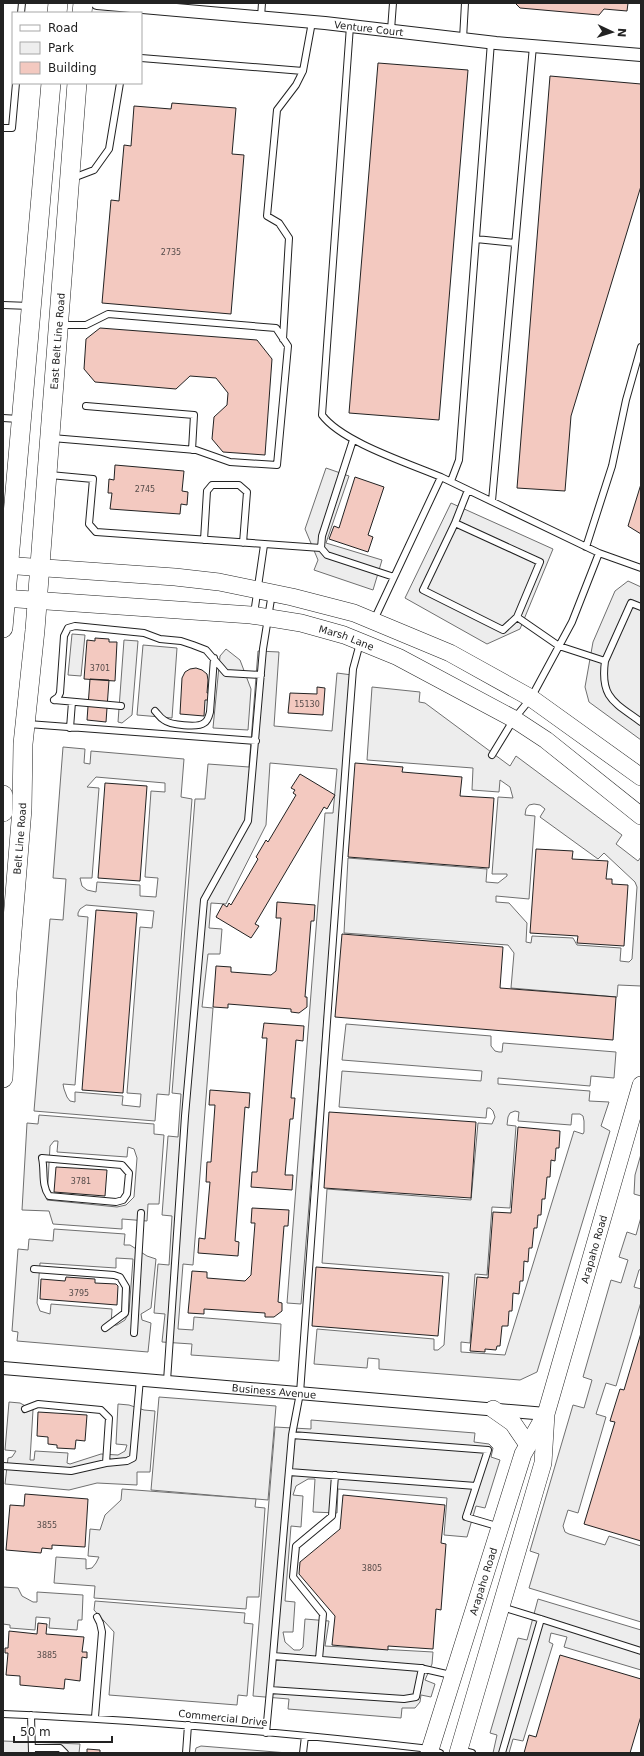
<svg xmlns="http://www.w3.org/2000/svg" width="644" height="1756" font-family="'DejaVu Sans',sans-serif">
<rect width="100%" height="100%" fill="#fff"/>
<path fill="#eee" stroke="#6f6f6f" d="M641 1154V1196L634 1194 635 1175Z
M159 1397 276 1406 268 1500 151 1490Z
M201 1746 288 1753H195L196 1748Z"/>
<path fill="#ededed" stroke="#6f6f6f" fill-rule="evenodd" d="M326 468 349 476 326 543 382 560 373 590 314 570 318 560 305 529Z
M451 503 553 549 520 629 487 644 405 598Z
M628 581 641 587V740L589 702 585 687 593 642 615 591Z
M72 634 85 635 81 676 68 675Z
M124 640 138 641 132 715 122 723 118 722Z
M143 645 177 648 172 718 137 715Z
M226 649 240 660 251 689 248 730 213 728 220 656Z
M258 651 279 652 274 726 332 731 337 673 352 675 301 1304 287 1303 325 813H333L337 769 270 763 266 825 226 904 211 903 209 928 222 929 220 954H208L202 1007 213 1008 193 1265 183 1264 178 1329 193 1330 194 1317 281 1324 279 1361 191 1355 192 1344 162 1342 165 1314 154 1313 158 1264 169 1265 172 1216 162 1215 168 1136 178 1137 181 1094 172 1093 195 799H205L208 764 249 767Z
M372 687 420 692 419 702 425 703 510 766 516 756 622 835 616 844 638 861 641 857V986L618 985 617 997 511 988 514 953 508 945 344 933 348 858 487 869 486 882 498 883 507 876V874H492L498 797 513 798 510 787 500 780 499 792 472 790 473 768 367 760ZM534 804 540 805 545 809 540 817 598 859 604 853 635 882 637 887 632 959 629 962 620 961 621 948 577 945 573 938 532 936 531 943 526 942 527 923 509 903 496 902V896L529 899 535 816 525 815 526 809 529 805Z
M63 747 85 749 84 763 90 764 91 751 184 759 181 797 192 799 169 1095 157 1094 155 1121 34 1111 50 919 63 920 66 879 53 878ZM96 777 165 783V792L151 791 145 877 158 878 156 897 140 896V885L97 882 96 892 87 890 82 886 80 878H92L99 788 87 787ZM86 905 154 911 152 928 140 927 127 1093 141 1094 140 1107 122 1105 123 1096 75 1092V1102L70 1101 67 1097 64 1089 63 1084 75 1085 88 917 78 916V913L80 909Z
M346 1024 491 1036V1046L495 1051 499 1052H502L503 1043 616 1052 614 1078 591 1076 590 1086 498 1078V1084L590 1091 589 1101 609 1102 601 1126 610 1131 537 1372 520 1380 379 1369V1359L368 1358 367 1368 314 1364 317 1329 434 1339V1350H438L444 1345 449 1273 322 1263 327 1189 471 1200 478 1123 492 1124 495 1117 493 1111 490 1108H487L486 1118 339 1107 342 1071 481 1081 482 1071 342 1060ZM515 1111 519 1112 518 1121 571 1125 572 1114H580L583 1116 584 1121V1132L583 1134 574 1131 505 1355 461 1352V1342L470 1343 475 1274 487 1275 492 1207 510 1208 516 1126 507 1125 508 1117 510 1113Z
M39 1115 154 1124V1134L164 1135 159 1204H148L147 1221 122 1219V1229L53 1224 49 1211 22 1210 27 1123 38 1124ZM54 1141H58L57 1152 127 1157 128 1147 134 1149 137 1158 134 1197 126 1205 117 1207 47 1200 50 1146Z
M641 1217V1269L639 1270 634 1287 641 1289V1302L616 1386 606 1383 596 1414 606 1417 578 1513 568 1510 563 1526 565 1532 569 1534 605 1545 609 1536 641 1546V1622L529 1588 539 1554 530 1551 573 1405 584 1408 592 1380 583 1377 611 1280 621 1283 628 1260 619 1257 627 1232 636 1235Z
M54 1229 125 1234 124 1245H130L147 1256 156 1259 151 1308 141 1314 142 1320 151 1323 148 1352 17 1341 18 1332 12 1331 18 1249 28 1250 29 1239 53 1241ZM116 1258 133 1259 129 1312 125 1320 117 1325H111L112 1309 51 1304 50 1314 40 1311 37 1303 40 1263 116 1268Z
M9 1402 20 1403 33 1410 30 1460H34L35 1451 68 1453 67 1463 70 1464 101 1454 118 1455 125 1451 127 1445 116 1444 118 1404 129 1405 144 1410 155 1411 150 1472H137V1485L97 1483 69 1490 5 1484 8 1458 12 1457 16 1451 5 1450Z
M311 1420 475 1433 474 1442 489 1444 493 1448 491 1457 500 1460 485 1508 476 1506 467 1537 444 1535 447 1498 338 1489 337 1513 313 1512 315 1479H308L296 1486 293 1495 303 1496 301 1527 291 1526 285 1601 295 1602 293 1632H283L285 1642 294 1650H300L303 1647 305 1619 329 1621 325 1646 433 1652 432 1664 425 1680 435 1684 431 1697 421 1695 420 1702 415 1708H402L401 1718 288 1709 289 1699 253 1696 275 1427 311 1429Z
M122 1489 256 1499 255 1507 265 1508 259 1597H247L246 1609 94 1598 95 1586 54 1583 56 1557 86 1559V1569L92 1568 96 1563 99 1557 88 1556 90 1529 100 1530 105 1515 121 1500Z
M3 1587 18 1588 22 1596 33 1602H37V1592L83 1595 82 1620H78L77 1630 49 1628 50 1618 36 1617 35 1630 10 1628V1625L3 1624Z
M538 1599 641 1630V1670L564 1647 567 1637 551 1633 549 1642 553 1644 523 1741 513 1739 509 1753H493L497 1735 490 1733 518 1638 527 1640Z
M95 1601 245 1613 244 1623 253 1624 247 1696 238 1695 237 1705 109 1695 114 1632 94 1610Z
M3 1741 80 1744 79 1753H51L52 1752 41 1751V1753H3Z"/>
<path fill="#f3c9c0" stroke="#222" d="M515 3H628L627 11 604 9 599 15 520 8Z
M378 63 468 70 439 420 349 413Z
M550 76 641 84V186L571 416 565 491 517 488Z
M172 103 236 108 232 154 244 155 231 314 102 303 111 200 119 201 124 145 131 146 134 106 171 109Z
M100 328 257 340 272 359 265 455 223 452 212 439 214 417 227 405 228 393 216 378 190 376 176 389 95 382 84 369 86 339Z
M115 465 184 471 182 491 188 492 187 505 181 504 180 514 110 509 112 493H108L109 479 114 480Z
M355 477 384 487 368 535 373 537 368 552 329 539 334 526 339 528Z
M641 484V534L628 526Z
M95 638 109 639V642H117L115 681 84 679 87 640 95 641Z
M196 668 202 670 207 674 208 680 207 693H210L209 700H205L204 716 180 714 182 678 185 672 190 669Z
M90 679 109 680 106 722 87 720Z
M317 687 325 688 323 715 288 713 290 693 317 694Z
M355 763 403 767 402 772 462 777 460 796 494 798 489 868 348 857Z
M300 774 335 795 327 809 324 807 255 924 259 926 251 938 216 917 223 904 227 907 229 903 231 905 258 859 256 857 266 840 268 842 296 795 293 793 295 790 291 788Z
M105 783 147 786 140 881 98 878Z
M536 849 573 851 572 859 608 861 606 879H612V884L628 885 624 946 577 943 578 936 530 933Z
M277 902 315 905 314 921H311L305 997H307V1007L299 1013 291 1012V1009L228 1004V1008L213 1007 216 966 231 967V972L271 975 276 971 281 918H276Z
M96 910 137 913 123 1093 82 1090Z
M342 934 503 947 500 988 616 997 613 1040 335 1017Z
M264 1023 304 1026 303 1041 296 1040 291 1098H295L293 1119H290L285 1175H293L292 1190 251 1187 252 1172H257L267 1038H262Z
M210 1090 250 1093 249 1108 245 1107 235 1241 239 1242 238 1256 198 1253 199 1238 205 1239 210 1182H206L207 1162H211L215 1105H209Z
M329 1112 476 1122 471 1198 324 1188Z
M518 1127 560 1131 559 1148H556L555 1161 551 1160 550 1177H547L545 1199H542L541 1215H538L537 1228H534L532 1248H529L528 1262 524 1261 523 1281H520L519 1294 513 1293 512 1311H509L508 1326H502L500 1346H497L496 1350 485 1349V1352L470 1351 477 1277 488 1278 493 1212 511 1213Z
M56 1167 107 1170 105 1196 54 1192Z
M252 1208 289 1210 288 1226H284L278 1302 282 1303V1311L274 1317H265V1313L204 1309V1314L188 1313 192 1271 207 1272V1278L245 1281 251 1275 255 1223H251Z
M316 1267 443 1276 438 1336 312 1326Z
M66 1277 95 1279V1283L116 1284 118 1286 117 1305 40 1299 41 1279 65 1281Z
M641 1333V1541L584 1524 615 1422 610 1421 620 1389 624 1390Z
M38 1412 87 1415 85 1441 76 1440 75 1449 57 1448V1445L48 1444V1437L37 1436Z
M25 1494 88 1499 85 1547 52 1545V1549L42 1548 41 1553 6 1550 10 1505 24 1506Z
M343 1495 445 1505 441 1543 446 1544 441 1610 436 1609 433 1649 388 1646V1650L332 1645 335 1616 299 1574 300 1562 340 1529Z
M38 1623 47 1624 46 1634 84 1637 82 1652H87V1658L82 1657 80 1681 65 1679 64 1689 20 1685V1676L6 1675 8 1653H5V1648H8L9 1631 37 1634Z
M560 1655 641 1679V1716L630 1753H524L529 1735 536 1737Z
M87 1749 100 1750V1753H87Z"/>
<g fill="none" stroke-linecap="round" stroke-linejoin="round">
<defs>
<path id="service" d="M21 13 22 3
M261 17 262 3
M350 26 322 415C342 442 408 463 441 477
M391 30 393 3
M463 39 465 3
M141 58 303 71
M3 128H12L16 83
M73 178 94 170 109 149 120 83
M476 239 515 243
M3 305 30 306
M283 339 289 238 279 223 267 216 277 110 296 85 303 71 312 22
M86 406 194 415 192 450
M3 418 19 419
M52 438 196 450 230 462 277 465 288 346 276 328 108 314 86 325H61
M353 440 322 536 321 548 327 555 394 577
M50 475 93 479 89 524 96 532 321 548
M451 481 459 460 491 42
M468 490 455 523 423 590 503 630 517 617 559 646 605 661C600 698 614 702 641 722
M492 501 533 46
M455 523 540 562 517 617
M204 540 207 491 212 485H239L247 492 243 543
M586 547 612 466 626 400 641 347
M254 614 264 545
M374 620 441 477 599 553
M360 643 353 669 347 747 300 1393 292 1435 273 1656 420 1668 451 1675
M605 661 631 603 641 607
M54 700 58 697 60 693 64 636 68 628 75 626 144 633 160 639 181 641 193 645 206 650 226 673 261 675
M54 700 121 706
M155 711C158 714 160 718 164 720 170 725 198 728 204 723 208 721 209 716 210 712L214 658
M28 724 256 741
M70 728 72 702
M492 755 514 719 531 698 572 622 599 553 641 568
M42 1158 122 1165 129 1173 127 1194 123 1200 116 1202 49 1196C41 1185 45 1171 42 1158Z
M34 1269 114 1275 120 1277 126 1287 125 1313 105 1328
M134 1333 141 1213
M167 1381 185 1116 204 900 248 821 263 649 272 593
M25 1409 38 1404 101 1410 109 1418 106 1463
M292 1435 488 1450 466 1517 500 1527
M3 1466 71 1471 106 1463 127 1461 133 1458 140 1379
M289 1472 476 1486
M502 1607 541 1619
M273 1656 270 1690 404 1699 416 1697 422 1668
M319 1659 323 1614 293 1577 296 1546 332 1516 335 1475
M3 1714C146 1720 288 1733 430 1749L440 1753
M31 1715 32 1753
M95 1717 102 1632 100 1623 97 1617
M266 1733 270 1690
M33 1748H60L65 1753
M460 1750 472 1753
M186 1753 188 1725
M303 1753 305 1736
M502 1753 541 1619 641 1651"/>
<g id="minor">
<path id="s1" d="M97 3 325 23 496 43 641 55"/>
<path id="s2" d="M3 1368 546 1414"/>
</g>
<g id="secondary">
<path d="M3 565 175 577 219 582 292 597 354 613 450 653 531 698 641 777"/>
<path id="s3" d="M3 598 251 615 301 623 344 635 398 657 514 719 546 740 641 816"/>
<path d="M493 1409 513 1423 528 1445"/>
<path id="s4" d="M429 1753 523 1454 544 1417"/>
<path id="s5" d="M458 1753 543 1463 546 1414 641 1085"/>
</g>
<g id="primary">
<path d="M57 13 58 3"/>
<path d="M82 13 83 3"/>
<path d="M3 628 51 83"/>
<path d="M3 795V812"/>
<path id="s6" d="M3 1078 7 992 22 809 23 744 35 630 77 83"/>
</g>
</defs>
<use href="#service" stroke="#222" stroke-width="8"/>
<use href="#minor" stroke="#222" stroke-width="14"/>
<use href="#secondary" stroke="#222" stroke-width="18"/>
<use href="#primary" stroke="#222" stroke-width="20"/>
<use href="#service" stroke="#fff" stroke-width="6"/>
<use href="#minor" stroke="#fff" stroke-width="12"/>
<use href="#secondary" stroke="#fff" stroke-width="17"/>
<use href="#primary" stroke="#fff" stroke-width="19"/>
</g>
<g text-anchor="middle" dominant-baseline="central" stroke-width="3" stroke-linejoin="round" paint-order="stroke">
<g font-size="8" fill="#564c4a">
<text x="171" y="252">2735</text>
<text x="145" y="489">2745</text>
<text x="100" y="668">3701</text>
<text x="307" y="704">15130</text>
<text x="81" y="1181">3781</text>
<text x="79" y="1293">3795</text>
<text x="47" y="1525">3855</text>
<text x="372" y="1568">3805</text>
<text x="47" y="1655">3885</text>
</g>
<g font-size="10" fill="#222" stroke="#fff">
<text stroke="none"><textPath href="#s1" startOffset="273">Venture Court</textPath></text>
<text stroke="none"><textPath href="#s6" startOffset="739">East Belt Line Road</textPath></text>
<text stroke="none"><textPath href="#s3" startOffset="347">Marsh Lane</textPath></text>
<text stroke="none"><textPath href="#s6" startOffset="240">Belt Line Road</textPath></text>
<text stroke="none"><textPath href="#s5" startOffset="523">Arapaho Road</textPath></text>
<text stroke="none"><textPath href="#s2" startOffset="272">Business Avenue</textPath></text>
<text stroke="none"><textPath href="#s4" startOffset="180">Arapaho Road</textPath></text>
<text transform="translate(223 1718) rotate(6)">Commercial Drive</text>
</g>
</g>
<rect width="644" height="1756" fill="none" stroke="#222222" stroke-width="8"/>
<rect x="12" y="12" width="130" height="72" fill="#ffffff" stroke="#a7a7a7"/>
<rect x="20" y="25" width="20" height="6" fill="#ffffff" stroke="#a7a7a7"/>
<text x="48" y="32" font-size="12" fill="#222222">Road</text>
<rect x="20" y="42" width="20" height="12" fill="#eeeeee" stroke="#a7a7a7"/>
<text x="48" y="52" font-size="12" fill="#222222">Park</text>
<rect x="20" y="62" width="20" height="12" fill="#f3c9c0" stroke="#a7a7a7"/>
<text x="48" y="72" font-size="12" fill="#222222">Building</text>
<g transform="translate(612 32) rotate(94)" stroke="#ffffff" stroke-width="3" paint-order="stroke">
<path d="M0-3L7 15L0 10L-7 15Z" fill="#222222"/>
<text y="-6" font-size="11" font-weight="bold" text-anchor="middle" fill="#222222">N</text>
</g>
<path d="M14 1736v6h98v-6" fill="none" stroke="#222222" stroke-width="2"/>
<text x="20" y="1736" font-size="12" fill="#222222" stroke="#ffffff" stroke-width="3" paint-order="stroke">50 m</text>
</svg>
